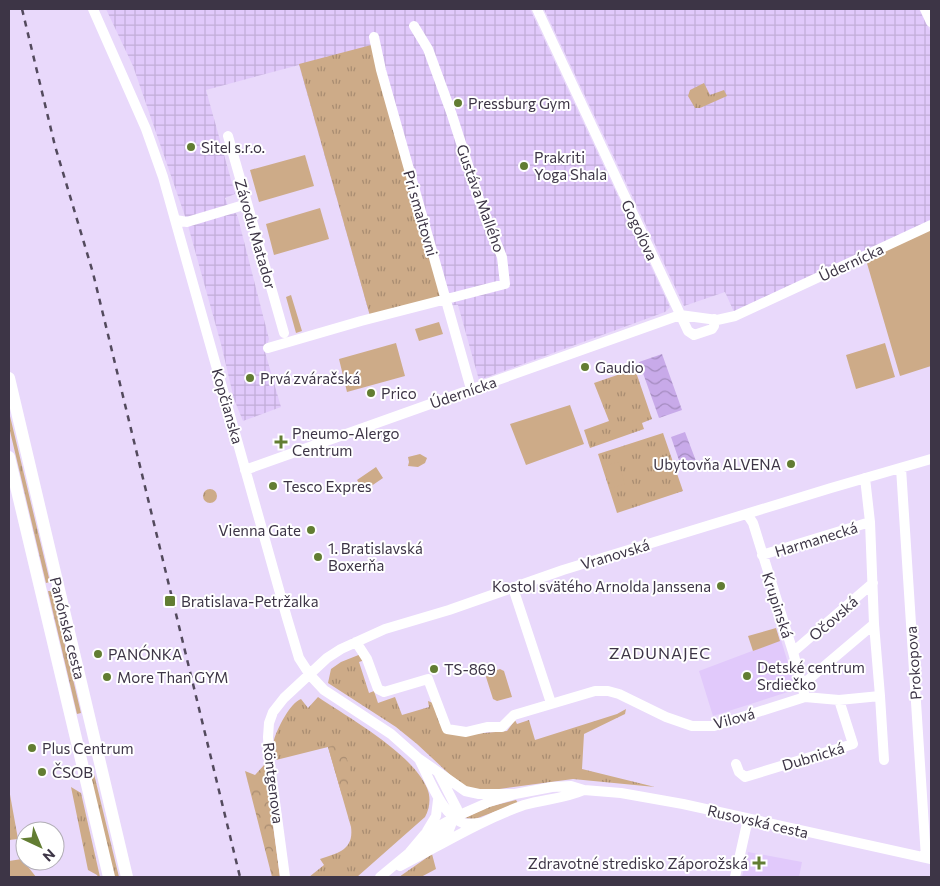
<svg xmlns="http://www.w3.org/2000/svg" width="940" height="886" font-family="Commissioner,sans-serif">
<defs>
<pattern id="industrial-grid" width="8" height="8" patternUnits="userSpaceOnUse" patternTransform="scale(1.25)"><rect width="8" height="8" fill="#e1c9fb"/><path d="M0 4h8M4 0v8" fill="none" stroke="#c2add8"/></pattern>
<pattern id="grass-tufts" width="24" height="20" patternUnits="userSpaceOnUse" patternTransform="scale(1.25)"><rect width="24" height="20" fill="#cdab88"/><path d="M3 7l-1-3M5 7V3M7 7l1-3M15 17l-1-3M17 17v-4M19 17l1-3" fill="none" stroke="#a88c71"/></pattern>
<pattern id="forest-crowns" width="20" height="18" patternUnits="userSpaceOnUse" patternTransform="scale(1.25)"><rect width="20" height="18" fill="#cdab88"/><path d="M2 6a3 3 0 1 1 6 0M12 15a3 3 0 1 1 6 0" fill="none" stroke="#a88c71"/></pattern>
<pattern id="water-waves" width="16" height="10" patternUnits="userSpaceOnUse" patternTransform="scale(1.25)"><rect width="16" height="10" fill="#c8aae9"/><path d="M0 5q4-4 8 0t8 0" fill="none" stroke="#a48bbf"/></pattern>
</defs>
<rect width="100%" height="100%" fill="#e9d9fb"/>
<path fill="#e1c9fb" d="M781 640 795 686 791 691 713 716 699 671Z
M748 852 802 862 799 877 770 876 769 877H742Z"/>
<path fill="url(#industrial-grid)" d="M106 9H530L670 307 665 312 479 380 458 305 434 306 370 316 299 65 206 90 235 194 225 198 231 214 236 213 238 218 269 339 265 352 281 407 243 421 234 399 221 344 187 222 133 66Z
M544 9H919L931 33V221L734 312 725 292 684 306Z"/>
<path fill="url(#grass-tufts)" d="M375 44 443 296 370 316 299 64Z
M704 83 710 95 724 90 727 96 700 108H695L688 96 690 90Z
M626 372H634L637 375 652 419 642 423 644 429 590 448 584 430 609 421 594 383Z
M9 412 50 582 46 583 9 427Z
M663 433 683 491 617 513 598 454Z
M203 496a7 7 0 1 1 14 0a7 7 0 1 1-14 0Z
M48 591H52L81 713 77 714Z
M361 654 365 660 359 662 369 693 374 691 378 703 395 697 402 715 429 707 428 701 433 703 440 724 473 734 507 731 515 720 517 724 529 720 535 740 617 714 626 709 625 714 584 734 582 769 655 787 573 779 485 791 475 790 460 784 417 744 396 727 328 683 331 669 341 662Z
M318 697C349 718 412 753 427 788 431 797 430 808 425 817L357 877H309L324 865 320 859C338 853 354 850 351 827L328 747 276 760C275 754 273 746 274 740 277 729 290 703 301 699L308 708Z
M94 774 119 877H113L90 775Z
M71 787 81 793 100 877H98L97 875 88 870Z
M516 800 518 803 475 819 465 818 488 807Z
M432 854 436 869 421 877H399Z"/>
<path fill="url(#forest-crowns)" d="M338 744 345 752 356 791 342 795 328 747Z
M265 764 280 877H272L245 771 255 775Z
M9 789 18 839 9 840Z"/>
<path fill="#cdab88" d="M305 155 314 186 259 202 250 170Z
M320 208 329 239 274 255 266 224Z
M931 229V366L900 376 866 260Z
M291 295 302 331 296 333 286 297Z
M439 322 443 334 419 341 415 329Z
M396 343 405 376 347 392 339 359Z
M885 343 895 377 856 389 846 355Z
M570 405 584 444 526 465 510 424Z
M420 454 427 458 425 463 418 467 408 466 409 462 408 457Z
M618 462 625 484 611 488 604 466Z
M376 467 383 478 364 491 357 480Z
M776 628 780 641 753 651 748 636Z
M500 669 504 671 512 697 497 701 493 699 486 677 488 673Z
M22 859 36 877H9V861Z"/>
<path fill="url(#water-waves)" d="M662 354 682 410 659 418 639 362Z
M685 432 696 461 681 466 671 437Z"/>
<g fill="none" stroke-linecap="round" stroke-linejoin="round">
<path stroke="#fff" stroke-width="10" d="M93 9 146 129 163 177 287 618 299 658 310 675 324 690 391 734 418 758 465 791 479 794H515
M537 9 688 331 694 335 712 329 714 326V319
M925 9 931 22
M374 37 381 70 471 389
M228 136 284 333
M176 220 187 222 247 204
M268 348 361 321 505 284 502 257 479 199 451 112 428 49 414 26
M901 468 926 858
M245 470 680 315 717 320 735 316 931 225
M747 514 753 523 793 652 805 697
M762 555 870 522
M513 588 551 703
M356 642 367 659 378 689 384 692 428 679 447 729 466 732 487 727H502L514 715 595 691H608L619 694 666 717 692 726H714L805 697 839 700 880 696 874 624 870 522 865 478
M793 652 873 583
M802 685 874 624
M880 696 884 760
M420 761C430 780 442 815 463 823 467 825 474 823 479 823
M736 764 739 772 745 777 853 744 839 700
M427 831 436 816 438 800
M416 849 449 830 457 809 439 774
M400 866C441 845 481 820 524 805 544 799 564 799 584 790
M285 877 269 757 268 737 269 723 273 712 284 698 327 658 341 649 385 629 449 610 563 570 831 488 931 459
M380 877 409 853 425 834 455 817 489 802 515 794 552 787 571 786 584 790 621 793 683 804 931 859
M735 877 748 819"/>
<path stroke="#fff" stroke-width="12" d="M9 378 127 877
M9 457 109 877"/>
<path stroke="#534a5d" stroke-width="2.5" stroke-dasharray="6 6" stroke-linecap="butt" d="M22 9 55 146 93 273 240 877"/>
</g>
<g fill="#627d32" stroke="#fff" stroke-width="2">
<circle cx="458" cy="103" r="5"/>
<circle cx="191" cy="147" r="5"/>
<circle cx="524" cy="166" r="5"/>
<circle cx="585" cy="367" r="5"/>
<circle cx="250" cy="378" r="5"/>
<circle cx="371" cy="393" r="5"/>
<path d="M278.5 434.5h5v5h5v5h-5v5h-5v-5h-5v-5h5z"/>
<circle cx="791" cy="464" r="5"/>
<circle cx="273" cy="486" r="5"/>
<circle cx="311" cy="530" r="5"/>
<circle cx="318" cy="557" r="5"/>
<circle cx="721" cy="586" r="5"/>
<rect x="164" y="595" width="12" height="12" rx="2.5"/>
<circle cx="98" cy="654" r="5"/>
<circle cx="434" cy="669" r="5"/>
<circle cx="747" cy="676" r="5"/>
<circle cx="107" cy="677" r="5"/>
<circle cx="32" cy="748" r="5"/>
<circle cx="42" cy="772" r="5"/>
<path d="M756.5 855.5h5v5h5v5h-5v5h-5v-5h-5v-5h5z"/>
</g>
<g text-anchor="middle" dominant-baseline="central" stroke-width="4" stroke-linejoin="round" paint-order="stroke">
<g font-size="15" fill="#3d3546" stroke="#fff" text-anchor="start">
<text x="468" y="103">Pressburg Gym</text>
<text x="201" y="147">Sitel s.r.o.</text>
<text x="534" y="157">Prakriti<tspan x="534" dy="17">Yoga Shala</tspan></text>
<text x="595" y="367">Gaudio</text>
<text x="260" y="378">Prvá zváračská</text>
<text x="381" y="393">Prico</text>
<text x="292" y="433">Pneumo-Alergo<tspan x="292" dy="17">Centrum</tspan></text>
<text x="781" y="464" text-anchor="end">Ubytovňa ALVENA</text>
<text x="283" y="486">Tesco Expres</text>
<text x="301" y="530" text-anchor="end">Vienna Gate</text>
<text x="328" y="548">1. Bratislavská<tspan x="328" dy="17">Boxerňa</tspan></text>
<text x="711" y="586" text-anchor="end">Kostol svätého Arnolda Janssena</text>
<text x="181" y="601">Bratislava-Petržalka</text>
<text x="108" y="654">PANÓNKA</text>
<text x="757" y="667">Detské centrum<tspan x="757" dy="17">Srdiečko</tspan></text>
<text x="444" y="669">TS-869</text>
<text x="117" y="677">More Than GYM</text>
<text x="42" y="748">Plus Centrum</text>
<text x="52" y="772">ČSOB</text>
<text x="748" y="863" text-anchor="end">Zdravotné stredisko Záporožská</text>
</g>
<g font-size="15" fill="#3d3546" stroke="#fff">
<text transform="translate(481 198) rotate(70)">Gustáva Mallého</text>
<text transform="translate(421 213) rotate(74)">Pri smaltovni</text>
<text transform="translate(640 230) rotate(65)">Gogoľova</text>
<text transform="translate(256 234) rotate(74)">Závodu Matador</text>
<text transform="translate(851 262) rotate(-25)">Údernícka</text>
<text transform="translate(463 392) rotate(-19)">Údernícka</text>
<text transform="translate(228 406) rotate(74)">Kopčianska</text>
<text transform="translate(816 539) rotate(-17)">Harmanecká</text>
<text transform="translate(615 554) rotate(-17)">Vranovská</text>
<text transform="translate(778 605) rotate(72)">Krupinská</text>
<text transform="translate(833 618) rotate(-41)">Očovská</text>
<text transform="translate(68 628) rotate(76)">Panónska cesta</text>
<text transform="translate(913 663) rotate(-94)">Prokopova</text>
<text transform="translate(734 718) rotate(-15)">Vilová</text>
<text transform="translate(813 756) rotate(-17)">Dubnická</text>
<text transform="translate(274 783) rotate(83)">Röntgenova</text>
<text transform="translate(758 821) rotate(13)">Rusovská cesta</text>
</g>
<g font-size="16" letter-spacing="1" fill="#3d3546" stroke="#fff">
<text x="660" y="652">ZADUNAJEC</text>
</g>
</g>
<rect width="940" height="886" fill="none" stroke="#3d3546" stroke-width="20"/>
<g transform="translate(40 846) rotate(136)"><circle r="24" fill="#ffffff" stroke="#b1aeb5"/>
<path d="M0-4L9 19L0 12L-9 19Z" fill="#627d32"/>
<text y="-8" font-size="14" font-weight="bold" text-anchor="middle" fill="#3d3546">N</text>
</g>
</svg>
